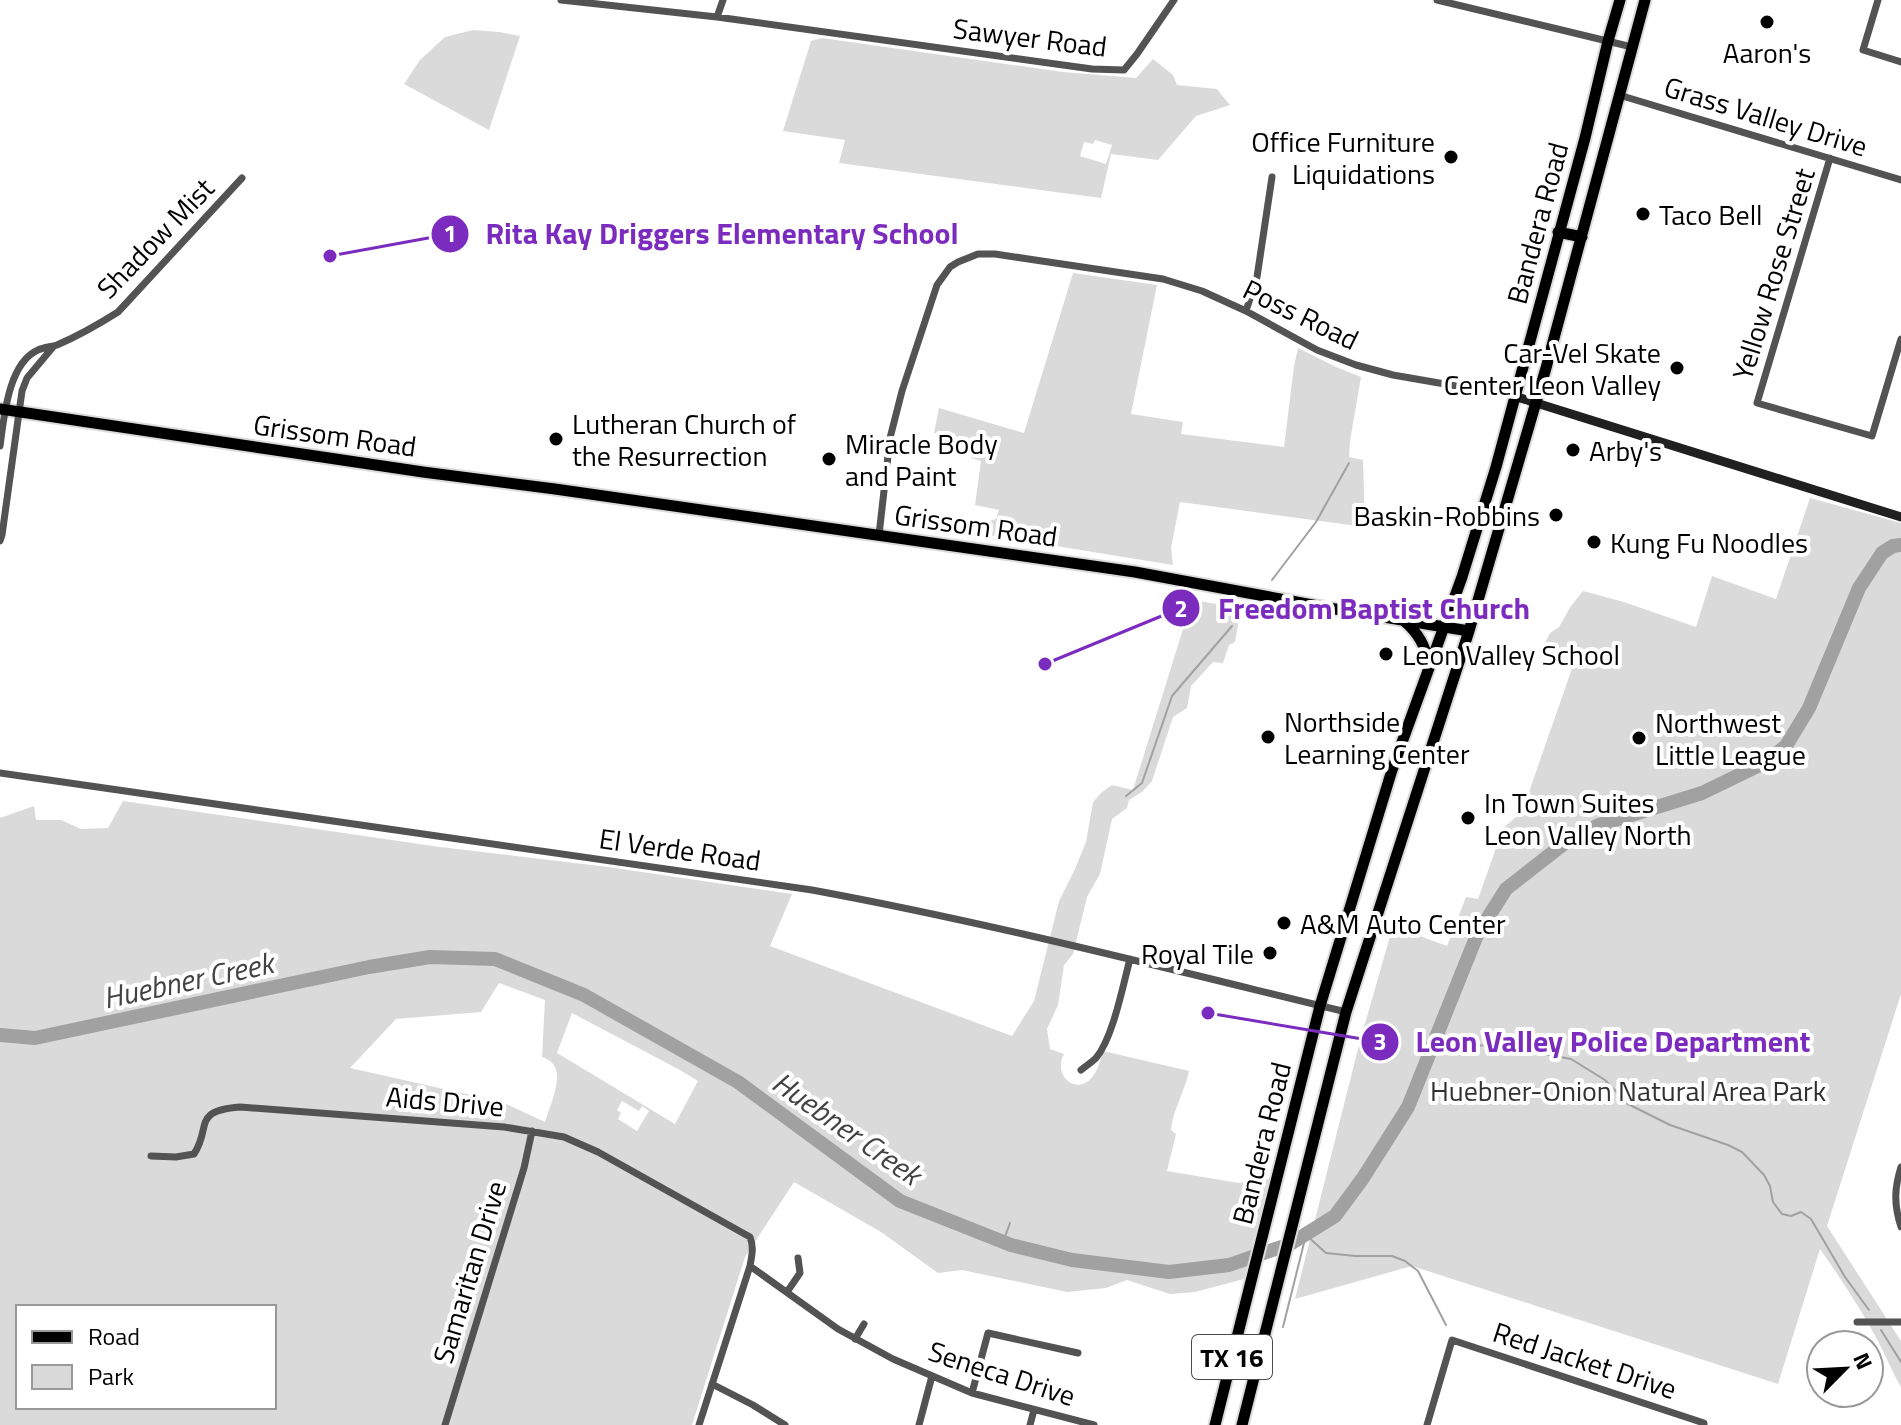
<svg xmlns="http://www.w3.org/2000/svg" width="1901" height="1425" font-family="'Titillium Web',sans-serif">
<rect width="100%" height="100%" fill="#fff"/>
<path fill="#dadada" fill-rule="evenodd" d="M473 30 499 32 520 36 489 130 404 84 420 60 445 37Z
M822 38 1063 72 1136 78 1153 59 1173 75 1177 85 1217 89 1230 105 1196 116 1158 160 1111 154 1101 198 839 163 845 140 783 131 811 41ZM1095 140 1112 145 1106 164 1080 156 1084 142 1093 144Z
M1073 273 1157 285 1131 414 1183 422 1181 434 1284 447 1294 366 1298 348 1336 367 1361 377 1350 441 1349 457 1363 460 1365 527 1180 502 1171 548 1173 565 988 535 985 529 986 522 996 519 999 510 975 505 981 461 971 458 973 440 934 433 939 408 1024 433Z
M1810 498 1901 523V994L1827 1226 1901 1341V1387C1892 1372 1886 1356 1878 1341 1861 1309 1841 1279 1820 1249L1778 1384 1412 1266 1295 1299 1360 1041 1393 926 1447 946 1466 897 1478 899 1503 828 1522 812 1577 654 1545 643 1550 633 1559 627 1571 606 1583 591 1624 602 1696 627 1712 576 1776 599Z
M1192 600 1241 608 1235 642 1229 645 1223 663 1213 662 1191 686 1187 708 1173 717 1152 781 1142 792 1129 800 1127 808 1112 819 1100 874 1087 897 1073 954 1064 965 1058 1005 1047 1029 1050 1049 1064 1054C1052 1076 1077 1097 1093 1076 1099 1069 1100 1059 1103 1051L1189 1071C1185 1091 1173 1109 1171 1130L1176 1134 1167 1171 1239 1183 1269 1179 1244 1279 1195 1292 1170 1294 1127 1280 1106 1288 1067 1292 962 1270 938 1273 881 1232 794 1182 745 1257 692 1425H0V818L34 806 36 820H61L81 829 108 828 123 801 440 847 608 867 792 894 770 946 1012 1036 1034 1001 1059 901 1075 869 1086 842 1093 802 1102 792 1112 785 1133 790ZM499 983 545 1000 542 1057C545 1058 551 1061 553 1064 564 1077 549 1108 545 1122L502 1102 350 1068 396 1019 481 1012ZM572 1013 680 1070 698 1081 675 1124 557 1053ZM622 1101 639 1111 642 1106 649 1111 637 1131 618 1119 621 1113 617 1110ZM18 1307H274V1407H18Z"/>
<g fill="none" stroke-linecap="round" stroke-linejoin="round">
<path stroke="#a1a1a1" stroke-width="2" d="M1272 580 1316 522 1349 463
M1126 796 1142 783 1172 696 1232 626
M1437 1038 1464 1046 1498 1045 1571 1059 1605 1080 1628 1104 1670 1125 1728 1145 1742 1152 1764 1175 1770 1186 1773 1202 1782 1214 1791 1216 1801 1212 1811 1219 1845 1277 1869 1310
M1003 1242 1010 1223
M1283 1327 1306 1235 1326 1253 1355 1256H1392L1405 1261 1418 1271 1446 1325
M1881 1330 1901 1362"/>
<path stroke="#a1a1a1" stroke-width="14" d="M0 1035 35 1038 369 967 430 957 495 959 584 995 738 1082 900 1201 1011 1245 1072 1260 1169 1272 1229 1265 1290 1244 1335 1216 1363 1178 1408 1107 1477 935 1506 889 1570 839 1599 825 1702 793 1766 762 1786 746 1809 708 1859 588 1882 553 1893 546 1901 545"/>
<defs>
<path id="primary" d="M1558 232 1582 237
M0 409 423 472 555 489 1135 572 1329 608 1469 631
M1403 620C1419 633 1425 646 1430 666
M1215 1425 1320 1006 1392 770 1462 577 1496 467 1585 138 1608 41 1620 0
M1242 1425 1346 1012 1469 631 1546 368 1645 0"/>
</defs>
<use href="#primary" stroke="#dbdbdb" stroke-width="15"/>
<path stroke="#535353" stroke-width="7" d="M561 0 717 17 1092 69 1124 70 1137 54 1174 0
M1437 0 1632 47
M1878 0 1863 50 1901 62
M717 17 723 0
M1619 95 1901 180
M1830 158 1757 403 1872 436 1901 339
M1246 311 1257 277 1272 177
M0 446C4 418 8 363 38 350 44 347 51 347 57 345 78 336 99 324 118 312L242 178
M879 535 890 438 902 391 937 285 950 267 958 262 978 254H995L1163 279 1202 291 1246 311 1317 350 1356 365 1393 375 1514 396
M0 541 2 535 22 391 27 378 53 347
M0 773 812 890C991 923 1169 969 1346 1012
M1081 1070C1086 1066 1092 1062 1096 1058 1113 1038 1123 985 1130 959
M151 1156 176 1157 194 1154C212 1127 191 1111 240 1107L504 1127 564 1137 598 1152 750 1237C754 1247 752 1255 750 1266L699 1425
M1901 1167C1894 1189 1894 1205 1901 1227
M750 1266 838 1329 893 1359 972 1393 1094 1425
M787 1292 800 1273 798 1258
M1857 1322H1901
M855 1339 864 1324
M712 1384 753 1405 785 1425
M972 1393 988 1333 1078 1353
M445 1425 524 1168 532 1131
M919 1425 932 1376
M1030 1425 1034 1410
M1427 1425 1452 1340 1704 1423V1425"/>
<path stroke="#202020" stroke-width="9" d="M1514 396 1901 517"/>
<use href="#primary" stroke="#000" stroke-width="11"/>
</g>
<g fill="#000" stroke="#fff" stroke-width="3">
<circle cx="1767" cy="22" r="8"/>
<circle cx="1451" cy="157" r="8"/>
<circle cx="1643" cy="214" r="8"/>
<circle cx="1677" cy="368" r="8"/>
<circle cx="556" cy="439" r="8"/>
<circle cx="1573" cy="450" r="8"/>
<circle cx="829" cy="459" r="8"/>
<circle cx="1556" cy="515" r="8"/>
<circle cx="1594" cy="542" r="8"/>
<circle cx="1386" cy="654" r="8"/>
<circle cx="1268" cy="737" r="8"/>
<circle cx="1639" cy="738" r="8"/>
<circle cx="1468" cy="818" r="8"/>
<circle cx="1284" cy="923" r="8"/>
<circle cx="1270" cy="953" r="8"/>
</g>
<g text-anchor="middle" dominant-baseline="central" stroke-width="8" stroke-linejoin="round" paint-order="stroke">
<rect fill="#fff" stroke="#4c4c4c" stroke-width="2" x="1192" y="1335" width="80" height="44" rx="6"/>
<g font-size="26" font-weight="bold" fill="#000">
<text x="1232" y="1357">TX 16</text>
</g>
<g font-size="28" fill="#000" stroke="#fff">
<text transform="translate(1030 37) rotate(7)">Sawyer Road</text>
<text transform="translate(1766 116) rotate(17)">Grass Valley Drive</text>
<text transform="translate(1537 223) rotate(-75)">Bandera Road</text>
<text transform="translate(155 238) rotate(-46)">Shadow Mist</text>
<text transform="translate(1773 274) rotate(-73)">Yellow Rose Street</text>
<text transform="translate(1301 314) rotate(26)">Poss Road</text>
<text transform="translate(335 435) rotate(8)">Grissom Road</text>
<text transform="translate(976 525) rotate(8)">Grissom Road</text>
<text transform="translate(680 849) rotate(8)">El Verde Road</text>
<text transform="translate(445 1101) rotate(5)">Aids Drive</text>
<text transform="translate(1261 1143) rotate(-76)">Bandera Road</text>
<text transform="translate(469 1272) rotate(-73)">Samaritan Drive</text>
<text transform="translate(1585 1360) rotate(18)">Red Jacket Drive</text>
<text transform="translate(1002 1373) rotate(18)">Seneca Drive</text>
</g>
<g font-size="28" fill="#000" stroke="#fff" text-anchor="start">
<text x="1767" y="52" text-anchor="middle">Aaron's</text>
<text x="1435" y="141" text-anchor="end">Office Furniture<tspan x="1435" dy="32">Liquidations</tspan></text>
<text x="1659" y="214">Taco Bell</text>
<text x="1661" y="352" text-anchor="end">Car-Vel Skate<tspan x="1661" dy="32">Center Leon Valley</tspan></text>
<text x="572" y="423">Lutheran Church of<tspan x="572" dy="32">the Resurrection</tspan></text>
<text x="845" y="443">Miracle Body<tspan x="845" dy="32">and Paint</tspan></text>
<text x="1589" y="450">Arby's</text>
<text x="1540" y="515" text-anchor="end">Baskin-Robbins</text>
<text x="1610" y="542">Kung Fu Noodles</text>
<text x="1402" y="654">Leon Valley School</text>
<text x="1284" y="721">Northside<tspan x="1284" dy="32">Learning Center</tspan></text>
<text x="1655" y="722">Northwest<tspan x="1655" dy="32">Little League</tspan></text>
<text x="1484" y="802">In Town Suites<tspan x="1484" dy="32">Leon Valley North</tspan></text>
<text x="1300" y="923">A&amp;M Auto Center</text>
<text x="1254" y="953" text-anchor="end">Royal Tile</text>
</g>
<g font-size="28" fill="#313131" stroke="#fff">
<text x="1628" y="1090">Huebner-Onion Natural Area Park</text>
</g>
<g font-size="30" font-style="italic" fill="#424242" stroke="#fff">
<text transform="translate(188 980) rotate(-12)">Huebner Creek</text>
<text transform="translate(847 1128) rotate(35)">Huebner Creek</text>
</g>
</g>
<path fill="none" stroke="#7b2cbf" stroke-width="3" d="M330 256L450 234M1045 664L1181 608M1208 1013L1380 1042"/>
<g fill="#7b2cbf" stroke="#fff" stroke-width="3">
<circle cx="330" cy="256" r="8"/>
<circle cx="1045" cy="664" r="8"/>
<circle cx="1208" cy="1013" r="8"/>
<circle cx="450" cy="234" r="20"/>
<circle cx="1181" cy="608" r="20"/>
<circle cx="1380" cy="1042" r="20"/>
</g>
<g font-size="24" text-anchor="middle" font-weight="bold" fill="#fff">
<text x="450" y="242">1</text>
<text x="1181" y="617">2</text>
<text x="1380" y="1050">3</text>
</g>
<g font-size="30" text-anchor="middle" font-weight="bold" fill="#7b2cbf" stroke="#fff" stroke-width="8" stroke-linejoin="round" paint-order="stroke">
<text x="722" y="244">Rita Kay Driggers Elementary School</text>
<text x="1374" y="619">Freedom Baptist Church</text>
<text x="1613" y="1052">Leon Valley Police Department</text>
</g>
<rect x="16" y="1305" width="260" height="104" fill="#ffffff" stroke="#999999" stroke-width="2"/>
<rect x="32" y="1331" width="40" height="12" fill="#000000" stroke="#999999" stroke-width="2"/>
<text x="88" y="1345" font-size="24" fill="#000000">Road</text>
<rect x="32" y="1365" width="40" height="24" fill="#dadada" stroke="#999999" stroke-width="2"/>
<text x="88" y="1385" font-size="24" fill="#000000">Park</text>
<g transform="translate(1845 1369) rotate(66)"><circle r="38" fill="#ffffff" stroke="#999999" stroke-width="2"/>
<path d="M0-6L14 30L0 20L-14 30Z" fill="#000000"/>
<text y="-12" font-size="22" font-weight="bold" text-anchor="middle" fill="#000000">N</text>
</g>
</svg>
